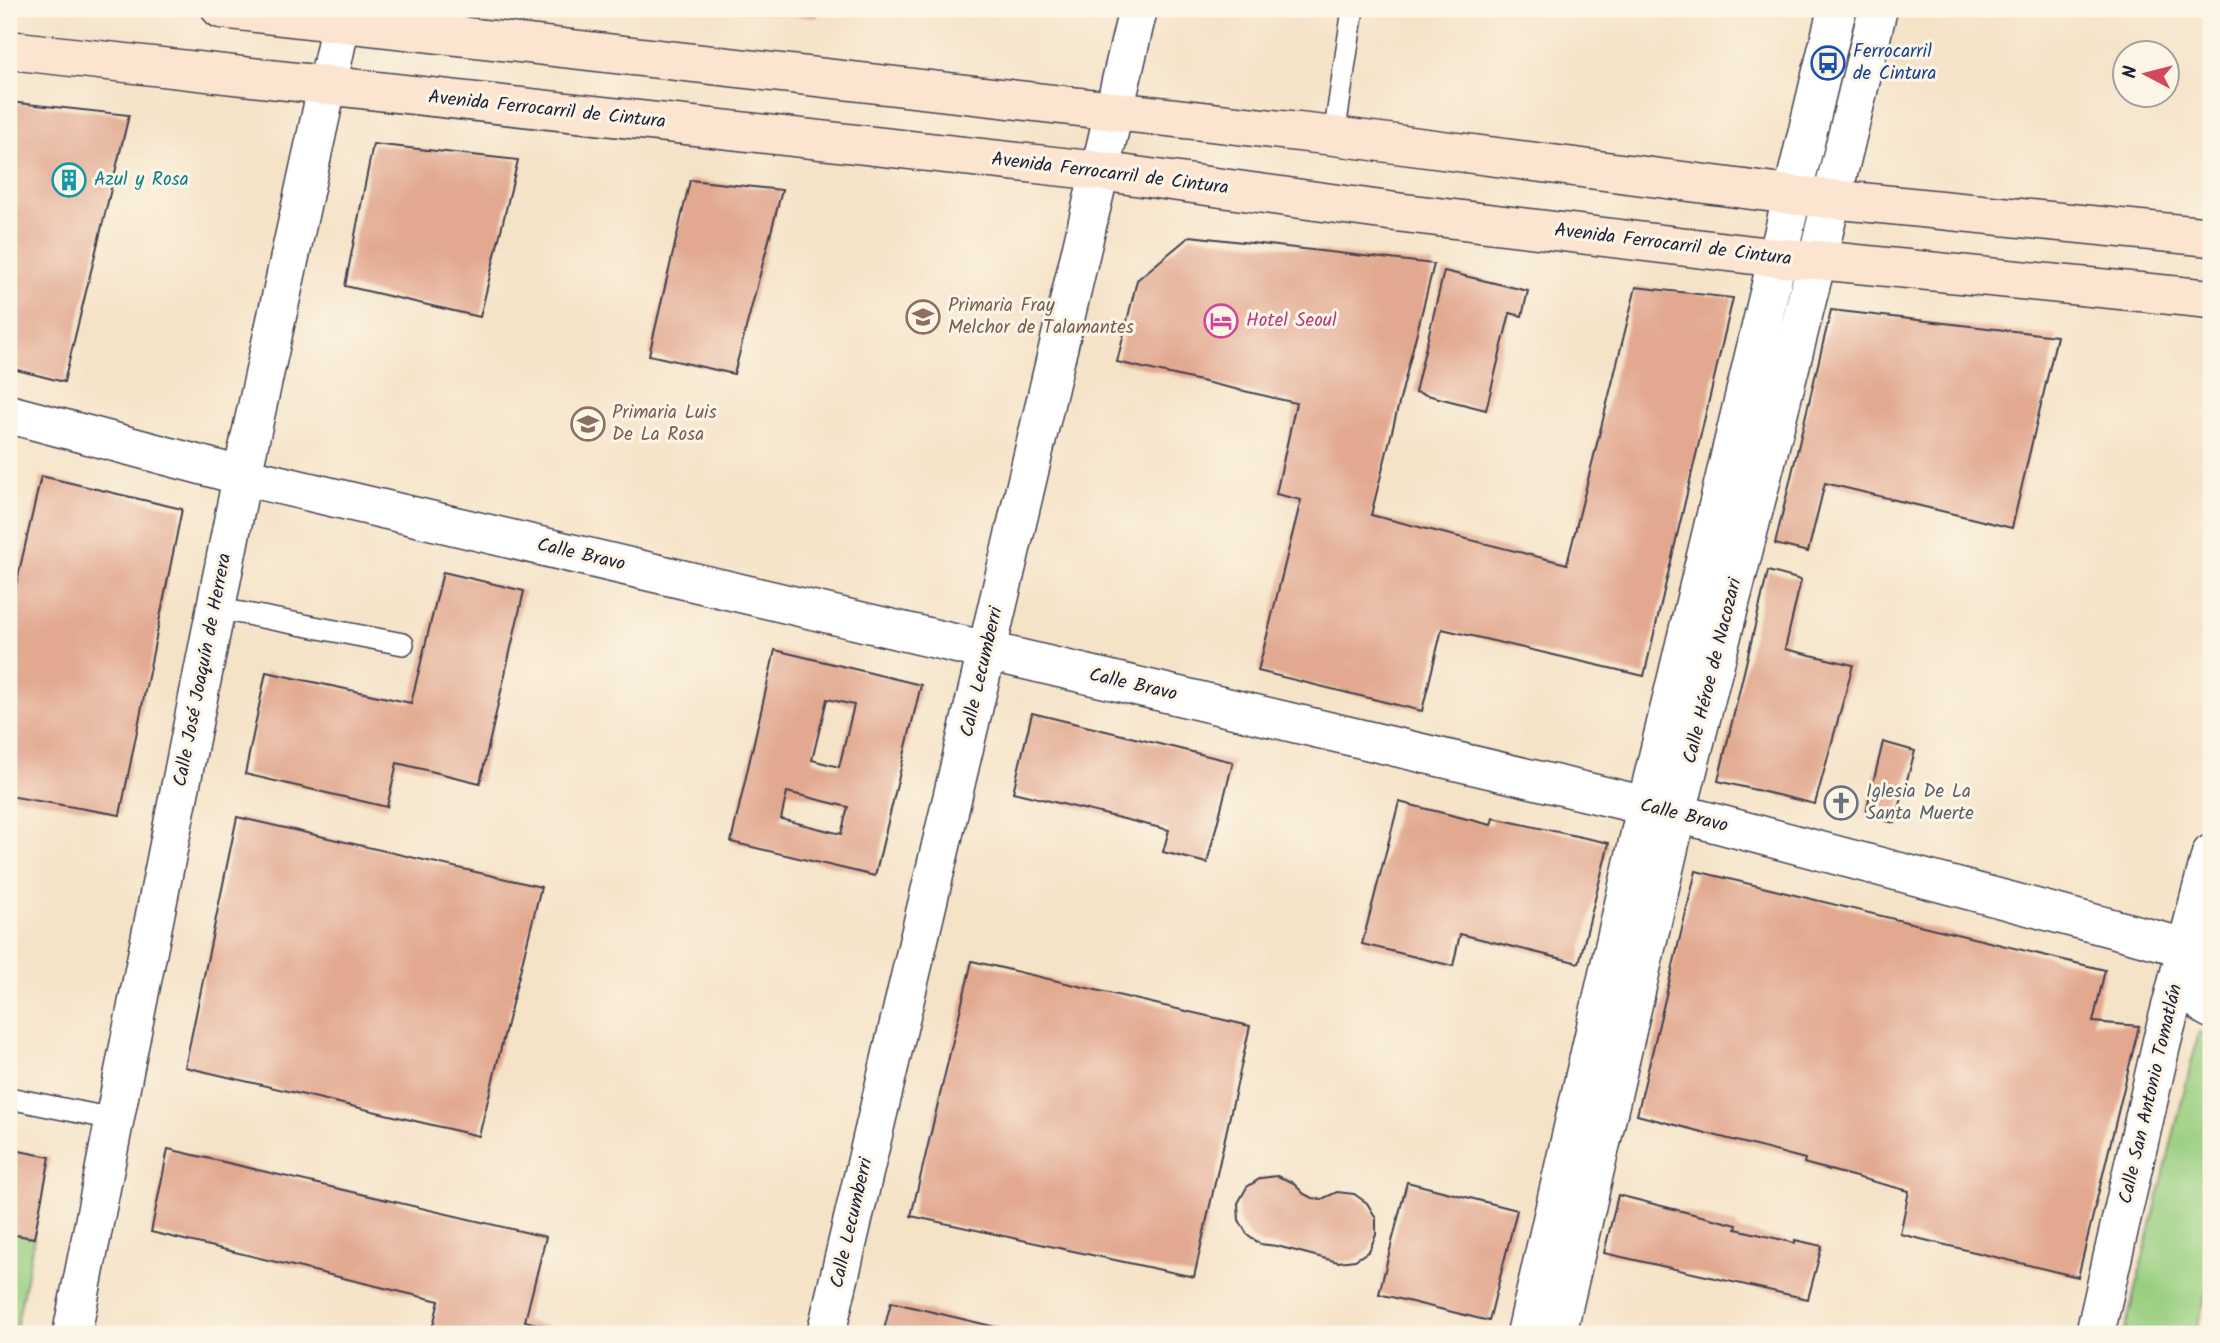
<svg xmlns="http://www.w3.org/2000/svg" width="2220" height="1343" font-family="Kalam,sans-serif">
<rect width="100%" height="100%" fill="#fcf5e5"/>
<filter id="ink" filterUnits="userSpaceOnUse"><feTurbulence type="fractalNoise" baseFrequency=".0143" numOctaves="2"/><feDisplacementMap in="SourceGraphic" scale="14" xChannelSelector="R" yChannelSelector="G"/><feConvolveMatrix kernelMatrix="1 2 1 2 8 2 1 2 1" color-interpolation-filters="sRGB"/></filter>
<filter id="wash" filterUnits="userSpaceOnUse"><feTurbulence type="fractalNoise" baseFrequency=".00686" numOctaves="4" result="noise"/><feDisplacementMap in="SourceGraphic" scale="28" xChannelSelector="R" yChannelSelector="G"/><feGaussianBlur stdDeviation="1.57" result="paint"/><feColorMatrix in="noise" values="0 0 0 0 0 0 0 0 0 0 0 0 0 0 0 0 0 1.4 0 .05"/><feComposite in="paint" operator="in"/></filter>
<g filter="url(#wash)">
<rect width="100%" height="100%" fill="#f5e3c8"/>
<path fill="#9acf81" stroke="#5e785e" stroke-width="2" d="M2199 1032 2211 1035V1276L2195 1334H2124Z
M9 1234 34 1238 15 1334H9Z"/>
<g id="blocks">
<path fill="#e2a890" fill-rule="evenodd" d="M737 9H819L817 18 737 11Z
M9 102 129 115 64 382 9 368Z
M373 144 518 160 480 317 345 286Z
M690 180 782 190 734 374 649 355Z
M1190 236 1434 264 1371 515 1567 564 1636 287 1733 298 1644 676 1442 629 1422 711 1258 671 1301 500 1276 494 1296 403 1117 362 1137 280Z
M1444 271 1528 291 1522 316 1510 313 1486 410 1415 392Z
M1831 310 2057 336 2012 528 1825 483 1808 552 1775 544Z
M41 476 182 509 120 815 9 796V616Z
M1768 571 1801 580 1785 649 1853 665 1815 804 1718 781Z
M443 572 524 591 480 783 397 763 387 807 245 774 266 672 411 703Z
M775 650 921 685 875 876 731 842ZM827 699 854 705 839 767 812 760ZM787 792 848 807 841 834 781 819Z
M1032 713 1233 762 1207 863 1163 852 1169 830 1013 792Z
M1883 742 1915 751 1895 823 1865 816Z
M1399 802 1491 825 1493 818 1609 843 1579 963 1460 934 1453 966 1362 944Z
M237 817 541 887 479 1136 185 1067Z
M1696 871 2105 970 2093 1022 2139 1026 2078 1277 1900 1234 1909 1191 1807 1164 1804 1163 1805 1159 1637 1115Z
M972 961 1250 1026 1194 1277 911 1216Z
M9 1149 50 1157 34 1238 9 1234Z
M168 1149 546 1237 525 1321 577 1334H431L439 1301 151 1232Z
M1277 1176 1292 1182 1304 1194 1312 1198 1322 1199 1337 1192 1354 1194 1367 1203 1376 1218V1235L1369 1251 1355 1260 1338 1262 1277 1246 1260 1244 1247 1234 1239 1220 1238 1203 1247 1187 1261 1178Z
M1407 1182 1517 1210 1489 1321 1379 1294Z
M1618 1195 1737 1225 1736 1229 1795 1243V1240L1822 1246 1808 1299 1604 1253Z
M891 1302 1021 1333V1334H883Z"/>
</g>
</g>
<g filter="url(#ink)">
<use href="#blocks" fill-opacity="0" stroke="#423f50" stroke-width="2"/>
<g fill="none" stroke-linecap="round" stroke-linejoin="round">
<defs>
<path id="lane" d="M1334 136 1353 9
M215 608 403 644
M9 1098 113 1119"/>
<path id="street" d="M9 414 242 476 1677 813 2187 948C2190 970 2189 998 2211 1009
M72 1334 242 476 344 9
M826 1334 1138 9
M1526 1334 1646 807 1837 9
M1557 1334 1677 813 1817 260 1878 9
M2095 1334 2162 1041 2211 854"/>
<path id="secondary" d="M221 9 1334 136 1791 195 2211 237
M9 50 1099 171 1396 212 1778 258 1817 260 2211 299"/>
</defs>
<use href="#lane" stroke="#423f50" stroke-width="24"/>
<use href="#street" stroke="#423f50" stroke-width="41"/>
<use href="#secondary" stroke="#423f50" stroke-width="41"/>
<use href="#lane" stroke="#fff" stroke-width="21"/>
<use href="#street" stroke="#fff" stroke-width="38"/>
<use href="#secondary" stroke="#fce5d0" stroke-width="38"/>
</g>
</g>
<defs>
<symbol id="bus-ring" viewBox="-11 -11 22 22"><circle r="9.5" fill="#fcf5e5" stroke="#1a4fb4" stroke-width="1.5"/><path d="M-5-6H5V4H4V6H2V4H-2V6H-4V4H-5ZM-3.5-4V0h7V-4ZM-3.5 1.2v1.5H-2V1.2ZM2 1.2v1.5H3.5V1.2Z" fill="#1a4fb4"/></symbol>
<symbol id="building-ring" viewBox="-11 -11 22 22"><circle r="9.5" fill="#fcf5e5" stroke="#0f9aa8" stroke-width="1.5"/><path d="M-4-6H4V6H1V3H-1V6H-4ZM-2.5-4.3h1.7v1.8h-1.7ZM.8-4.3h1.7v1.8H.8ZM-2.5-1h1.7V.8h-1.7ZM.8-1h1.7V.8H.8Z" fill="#0f9aa8"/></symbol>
<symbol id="school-ring" viewBox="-11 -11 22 22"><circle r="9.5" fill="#fcf5e5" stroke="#8d6e63" stroke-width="1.5"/><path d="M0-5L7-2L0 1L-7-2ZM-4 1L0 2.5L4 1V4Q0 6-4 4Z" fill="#8d6e63"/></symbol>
<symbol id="hotel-ring" viewBox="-11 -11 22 22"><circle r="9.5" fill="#fcf5e5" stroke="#d1479c" stroke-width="1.5"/><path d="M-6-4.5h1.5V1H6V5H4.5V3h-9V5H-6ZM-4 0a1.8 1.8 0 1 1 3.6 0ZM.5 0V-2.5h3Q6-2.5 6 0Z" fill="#d1479c"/></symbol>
<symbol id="church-ring" viewBox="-11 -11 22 22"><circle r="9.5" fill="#fcf5e5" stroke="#6b7280" stroke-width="1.5"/><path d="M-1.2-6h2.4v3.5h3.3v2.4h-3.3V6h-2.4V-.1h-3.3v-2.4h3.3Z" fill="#6b7280"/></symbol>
</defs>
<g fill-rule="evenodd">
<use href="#bus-ring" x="1809" y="44" width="38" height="38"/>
<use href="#building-ring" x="50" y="161" width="38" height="38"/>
<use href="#school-ring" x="904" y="298" width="38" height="38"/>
<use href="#hotel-ring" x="1202" y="302" width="38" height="38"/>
<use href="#school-ring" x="569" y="405" width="38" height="38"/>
<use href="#church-ring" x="1822" y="784" width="38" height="38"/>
</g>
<g text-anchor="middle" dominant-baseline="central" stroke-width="6" stroke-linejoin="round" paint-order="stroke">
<g font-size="19" fill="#164399" stroke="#fcf5e5" text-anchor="start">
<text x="1853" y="52">Ferrocarril<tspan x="1853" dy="22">de Cintura</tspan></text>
</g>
<g font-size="19" fill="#22223b" stroke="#fcf5e5">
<text transform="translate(547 110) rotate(6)">Avenida Ferrocarril de Cintura</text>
<text transform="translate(1110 174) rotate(7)">Avenida Ferrocarril de Cintura</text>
<text transform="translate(1673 245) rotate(7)">Avenida Ferrocarril de Cintura</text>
<text transform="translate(581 555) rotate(13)">Calle Bravo</text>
<text transform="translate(203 670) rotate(-79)">Calle José Joaquín de Herrera</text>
<text transform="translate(1713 671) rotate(-76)">Calle Héroe de Nacozari</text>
<text transform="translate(982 672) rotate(-77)">Calle Lecumberri</text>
<text transform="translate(1133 685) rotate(13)">Calle Bravo</text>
<text transform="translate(1684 816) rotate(14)">Calle Bravo</text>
<text transform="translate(2151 1094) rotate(-77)">Calle San Antonio Tomatlán</text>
<text transform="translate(852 1223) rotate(-77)">Calle Lecumberri</text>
</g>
<g font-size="19" fill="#0d838f" stroke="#fcf5e5" text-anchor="start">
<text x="94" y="180">Azul y Rosa</text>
</g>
<g font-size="19" fill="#785e54" stroke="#fcf5e5" text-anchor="start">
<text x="948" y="306">Primaria Fray<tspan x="948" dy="22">Melchor de Talamantes</tspan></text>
<text x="612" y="413">Primaria Luis<tspan x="612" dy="22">De La Rosa</tspan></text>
</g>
<g font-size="19" fill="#b23c85" stroke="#fcf5e5" text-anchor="start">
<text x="1246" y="321">Hotel Seoul</text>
</g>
<g font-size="19" fill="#5b616d" stroke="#fcf5e5" text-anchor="start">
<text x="1866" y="792">Iglesia De La<tspan x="1866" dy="22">Santa Muerte</tspan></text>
</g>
</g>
<rect width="2220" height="1343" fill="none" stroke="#fcf5e5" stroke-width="35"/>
<g transform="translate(2146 74) rotate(277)"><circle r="33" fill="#fcf5e5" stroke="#a5a1a1" stroke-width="2"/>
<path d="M0-5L12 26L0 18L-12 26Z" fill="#d1495b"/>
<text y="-10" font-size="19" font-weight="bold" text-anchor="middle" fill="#22223b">N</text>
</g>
</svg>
